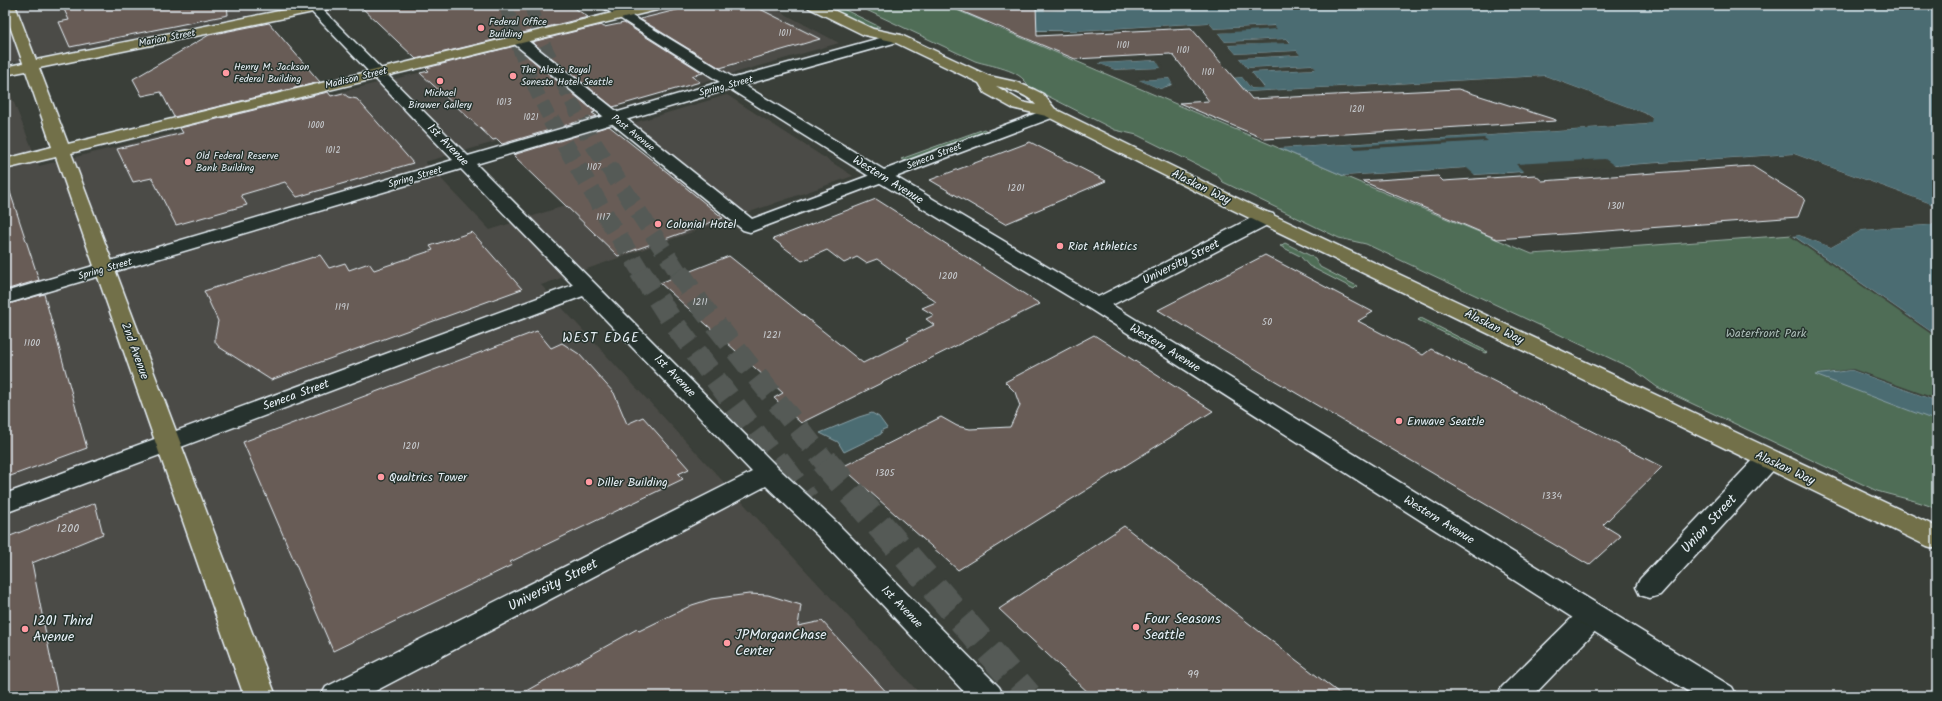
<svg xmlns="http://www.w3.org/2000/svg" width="1942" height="701" font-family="Kalam,sans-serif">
<rect width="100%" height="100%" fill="#3a3f39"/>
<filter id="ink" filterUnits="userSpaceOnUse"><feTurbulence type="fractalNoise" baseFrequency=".025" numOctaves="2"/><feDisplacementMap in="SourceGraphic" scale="8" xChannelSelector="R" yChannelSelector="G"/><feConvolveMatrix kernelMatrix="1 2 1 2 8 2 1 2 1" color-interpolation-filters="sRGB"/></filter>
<g filter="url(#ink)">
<path fill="#4b4b46" d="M5 5H298L5 64Z
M629 5H768L839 43 425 162 490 230 684 167 630 124 727 95 853 176 541 285 922 696H5V80L39 166 647 17Z"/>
<path fill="#4f6d56" stroke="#9cafa7" d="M824 5H835L880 27 873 29Z
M861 5H945L1344 176 1532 254 1792 235 1937 336V509C1917 500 1897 497 1877 491L1657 387 1633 369 1366 244 1339 238 1223 182 1216 174 1137 135 1115 130 1028 86C1021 69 990 66 975 61L862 8Z
M984 129 987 131 904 161 901 159Z
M1285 243 1315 258 1320 267 1357 286 1354 289 1309 266 1300 256 1280 246Z
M1421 318 1488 352 1485 353 1418 320Z"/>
<path fill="#4b6c72" stroke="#8aa1a8" d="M1097 5H1937V206L1794 154 1474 175 1466 168 1344 176 1279 148 1588 129 1587 128 1646 124 1652 118 1644 113 1545 76 1246 92 1240 85 1221 79 1242 77 1251 88 1264 87 1251 72 1315 69 1312 65 1247 68 1239 58 1299 55 1297 51 1236 54 1228 45 1290 42 1287 39 1225 42 1218 33 1274 26 1214 29 1209 23 1075 31 1006 30 967 14 1019 9Z
M1156 60 1162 68 1115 70 1097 63Z
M1169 78 1173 84 1160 89 1138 80Z
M1937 224V336L1792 235H1799L1831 247 1862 230Z
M1852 370 1937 401V421L1815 375Z
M872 413 879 417 887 428 882 430 881 434 844 452 838 442 820 433 859 417Z"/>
<path fill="#3a3f39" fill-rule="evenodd" d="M1111 5H1166L1045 11 1044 8Z
M998 22 1013 24 1020 31H1075L1209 23 1214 29 1274 26 1277 29 1218 33 1225 42 1287 39 1290 43 1228 45 1236 54 1297 51 1300 55 1239 58 1247 68 1312 65 1316 69 1251 72 1264 88H1251L1242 77 1222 79 1240 85 1247 92 1545 76 1644 113 1652 118 1651 122 1646 124 1588 128 1589 129 1279 148 1278 147 1586 127 1645 122 1649 119 1643 115 1544 78 1246 94 1239 86 1220 81 1219 78 1242 75 1252 86H1260L1249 73 1250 71 1311 67 1247 70 1237 59 1238 57 1296 53 1235 56 1226 46V44L1223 43 1216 34V31H1213L1209 25 1075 33H1011L986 23Z
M1156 58 1164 67 1163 69 1114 72 1095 63 1097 61ZM1156 60 1161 68 1115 70 1098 63Z
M1170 77 1175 86 1161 91 1136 80 1138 78ZM1169 78 1173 85 1160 89 1139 80Z
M1484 138 1488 141 1355 149 1352 146Z
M1794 154 1937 206V208L1794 156 1475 177 1466 170 1348 178 1344 176 1467 168 1475 175 1524 172 1516 164 1605 159 1615 166Z
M1937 222V224L1862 230 1831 247 1799 235 1793 236 1937 336V338L1790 236 1792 234 1800 233 1831 245 1861 228Z
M1853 369 1937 399V401L1852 370 1813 374Z"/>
<path fill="#685c56" stroke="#e8f1f8" d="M62 5H227L228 15 70 47 59 22 69 20Z
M359 5H570L588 17 416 59Z
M697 5H752L820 39 720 68 640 19Z
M947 5H1036L1037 36 1191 28 1252 99 1458 89 1556 120V121L1265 139 1179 103 1209 101 1174 56 1170 54 1075 59Z
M269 23 320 82 174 117 161 92 142 96 133 79 209 35Z
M624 23 703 73 691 76 700 82 613 107 532 42 601 25 604 27Z
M515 46 595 112 592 113 597 116 502 144 497 139 493 140 420 73 429 71 426 68Z
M328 92 331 96 343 93 348 97 357 99 413 163 297 197 285 182 241 195 247 205 176 225 152 178 133 182 117 149 183 133 180 128Z
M609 126 667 172 723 218 618 256 513 155Z
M1030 142 1106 181 1005 224 930 180Z
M1752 166 1805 199 1798 217 1497 239 1362 181 1438 176 1443 181 1535 175 1542 181Z
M9 189 39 280 5 290V190Z
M876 199 1040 304 801 423 774 398 783 393 660 283 729 256 863 363 909 340 907 338 934 325 926 319 934 315 922 308 936 302 877 259 866 263 857 257 844 263 827 250 802 261 773 239Z
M472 232 522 289 271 380 219 347 215 342V336L218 321 204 291 320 255 329 268 345 263 349 270 369 263 374 270 433 250 430 246Z
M1265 255 1373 312 1358 321 1423 355 1431 349 1662 467 1603 525 1621 536 1589 565 1267 376 1158 310Z
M44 294 87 448 5 478V305Z
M537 331 551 348 562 343 579 354 614 393 627 424 643 417 689 469 678 474 683 479 510 562 512 565 333 651 243 442Z
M1094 335 1213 411 958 570 842 467 941 417 957 426 970 429 1010 427 1020 406 1015 392 1005 382Z
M95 503 103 534 32 563 58 696H5V538Z
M1124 526 1278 646 1343 696H1092L999 609Z
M749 594 768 595 801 605 798 626 822 621 890 696H517L637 629 639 631 692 605 711 599Z"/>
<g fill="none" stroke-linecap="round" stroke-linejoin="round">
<path stroke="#545a56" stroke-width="14" stroke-dasharray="14 7" stroke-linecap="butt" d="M506 5C517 46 531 83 551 121
M531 5 541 39 581 121"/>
<path stroke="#545a56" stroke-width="18" stroke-dasharray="18 9" stroke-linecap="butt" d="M551 120 609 221 641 272
M581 120 589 137 678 272"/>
<path stroke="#545a56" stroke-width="22" stroke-dasharray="22 11" stroke-linecap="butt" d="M640 271 670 318 777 462
M678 271 701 306 825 462"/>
<path stroke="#545a56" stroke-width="28" stroke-dasharray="28 14" stroke-linecap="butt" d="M776 461 806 501
M824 461 1028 696"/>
<defs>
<path id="street" d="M517 35 522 36 752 219 1045 110 1051 108 1057 110 1059 113 1057 116 750 232 743 230 512 42 510 39 512 36Z
M1768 451 1777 454 1780 460 1777 466 1660 595 1650 598 1640 595 1636 587 1640 579 1759 454Z
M1592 604 1602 608 1607 616 1602 624 1533 696H1497L1502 687 1582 608Z"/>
<path id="secondary" d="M305 5H318L468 156 720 82 599 5H614L734 78 891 35H901L903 38 901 41 744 85 889 173 1098 297 1259 214 1266 212 1273 214 1275 218 1273 222 1112 305 1732 687 1737 696H1695L1090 309 877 181 730 89 476 164 778 468 835 521 999 687 1004 696H968L817 535 766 486 366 696H321L326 687 752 472 583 296 5 513V494L573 285 461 169 5 304V292L453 160Z"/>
<path id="primary" d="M5 5H15L36 60 309 5H334L328 9 39 68 68 144 645 5H667L661 9 71 153 276 696H244L56 157 5 169V159L52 147 26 71 5 75V67L23 63 5 12Z
M807 5H823L873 29 901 35 989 76 1016 82 1035 90 1043 94 1055 109 1243 201 1937 527V549L1927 546 1231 209 1046 116 1012 108 985 93 979 83 892 41 864 35 809 8ZM996 86C1009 89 1028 94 1036 105L1022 102Z"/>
</defs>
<use href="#street" stroke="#e8f1f8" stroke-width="3"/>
<use href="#secondary" stroke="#e8f1f8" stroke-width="3"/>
<use href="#primary" stroke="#e8f1f8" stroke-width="3"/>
<use href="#street" fill="#26332d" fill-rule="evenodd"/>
<use href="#secondary" fill="#26332d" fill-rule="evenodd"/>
<use href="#primary" fill="#726f4a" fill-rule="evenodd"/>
</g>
</g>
<g fill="#ff9aa2" stroke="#26332d" stroke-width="1.5">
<circle cx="481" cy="28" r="4"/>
<circle cx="226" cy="73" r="4"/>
<circle cx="513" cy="76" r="4"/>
<circle cx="440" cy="81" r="4"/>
<circle cx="188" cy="162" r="4"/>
<circle cx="658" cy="224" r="4"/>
<circle cx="1060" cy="246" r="4"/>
<circle cx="1399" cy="421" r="4"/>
<circle cx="381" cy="477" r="4"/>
<circle cx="589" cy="482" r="4"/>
<circle cx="1136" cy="627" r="4"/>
<circle cx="25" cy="629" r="4"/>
<circle cx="727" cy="643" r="4"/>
</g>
<g text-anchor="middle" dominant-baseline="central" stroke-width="3" stroke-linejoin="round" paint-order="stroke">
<g font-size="9" fill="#c8ccd0">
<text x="785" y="33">1011</text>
<text x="1123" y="45">1101</text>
<text x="1183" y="50">1101</text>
<text x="1208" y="72">1101</text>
<text x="504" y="102">1013</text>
<text x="1357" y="109">1201</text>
<text x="531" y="117">1021</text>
<text x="316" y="125">1000</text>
<text x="333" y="150">1012</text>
<text x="594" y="167">1107</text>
</g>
<g font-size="10" fill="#e8f1f8" stroke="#26332d" text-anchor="start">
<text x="489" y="22">Federal Office<tspan x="489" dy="12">Building</tspan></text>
<text x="234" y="67">Henry M. Jackson<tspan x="234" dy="12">Federal Building</tspan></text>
<text x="521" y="70">The Alexis Royal<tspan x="521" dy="12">Sonesta Hotel Seattle</tspan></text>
<text x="440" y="93" text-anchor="middle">Michael<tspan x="440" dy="12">Birawer Gallery</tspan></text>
<text x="196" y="156">Old Federal Reserve<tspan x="196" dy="12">Bank Building</tspan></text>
</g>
<g font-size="10" fill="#e8f1f8" stroke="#26332d">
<text transform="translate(167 38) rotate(-11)">Marion Street</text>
<text transform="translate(356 78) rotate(-14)">Madison Street</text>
<text transform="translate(726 86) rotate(-15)">Spring Street</text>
<text transform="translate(633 133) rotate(39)">Post Avenue</text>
<text transform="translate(934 156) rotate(-21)">Seneca Street</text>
<text transform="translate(415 177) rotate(-16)">Spring Street</text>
<text transform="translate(105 269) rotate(-16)">Spring Street</text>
</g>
<g font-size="10" fill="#c8ccd0">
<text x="1016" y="188">1201</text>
<text x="1616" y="206">1301</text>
<text x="603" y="217">1117</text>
<text x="948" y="276">1200</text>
<text x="700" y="302">1211</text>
<text x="342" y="307">1191</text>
<text x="1267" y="322">50</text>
<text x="772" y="335">1221</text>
<text x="32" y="343">1100</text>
<text x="411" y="446">1201</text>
<text x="885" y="473">1305</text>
<text x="1552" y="496">1334</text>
</g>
<g font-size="12" fill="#e8f1f8" stroke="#26332d">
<text transform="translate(448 145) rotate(46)">1st Avenue</text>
<text transform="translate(888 180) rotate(32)">Western Avenue</text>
<text transform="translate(1201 187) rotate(26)">Alaskan Way</text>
<text transform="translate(1181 262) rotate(-27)">University Street</text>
<text transform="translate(1494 327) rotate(26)">Alaskan Way</text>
<text transform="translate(1165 348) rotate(32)">Western Avenue</text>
<text transform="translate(135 351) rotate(70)">2nd Avenue</text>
<text transform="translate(675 376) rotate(46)">1st Avenue</text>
<text transform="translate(296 395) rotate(-20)">Seneca Street</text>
<text transform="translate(1785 468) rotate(25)">Alaskan Way</text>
<text transform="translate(1439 520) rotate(32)">Western Avenue</text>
<text transform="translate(902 607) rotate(46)">1st Avenue</text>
</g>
<g font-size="12" fill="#e8f1f8" stroke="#26332d" text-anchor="start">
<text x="666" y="224">Colonial Hotel</text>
<text x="1068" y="246">Riot Athletics</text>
<text x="1407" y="421">Enwave Seattle</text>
<text x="389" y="477">Qualtrics Tower</text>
<text x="597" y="482">Diller Building</text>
</g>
<g font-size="12" fill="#abbcb7" stroke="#26332d">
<text x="1766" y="333">Waterfront Park</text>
</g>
<g font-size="12" fill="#c8ccd0">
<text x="68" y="528">1200</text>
<text x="1193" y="674">99</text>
</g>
<g font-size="13" letter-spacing="1" fill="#e8f1f8" stroke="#26332d">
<text x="601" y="338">WEST EDGE</text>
</g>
<g font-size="14" fill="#e8f1f8" stroke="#26332d">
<text transform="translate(1709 524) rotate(-47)">Union Street</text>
<text transform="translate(553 585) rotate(-27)">University Street</text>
</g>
<g font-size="14" fill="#e8f1f8" stroke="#26332d" text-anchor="start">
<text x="1144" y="619">Four Seasons<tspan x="1144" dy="16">Seattle</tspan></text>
<text x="33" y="621">1201 Third<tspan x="33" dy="16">Avenue</tspan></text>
<text x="735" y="635">JPMorganChase<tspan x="735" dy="16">Center</tspan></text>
</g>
</g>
<rect width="1942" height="701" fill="none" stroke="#26332d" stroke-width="20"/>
<rect x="10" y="10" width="1922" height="681" fill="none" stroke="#e8f1f8" stroke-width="1.5" filter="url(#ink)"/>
</svg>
